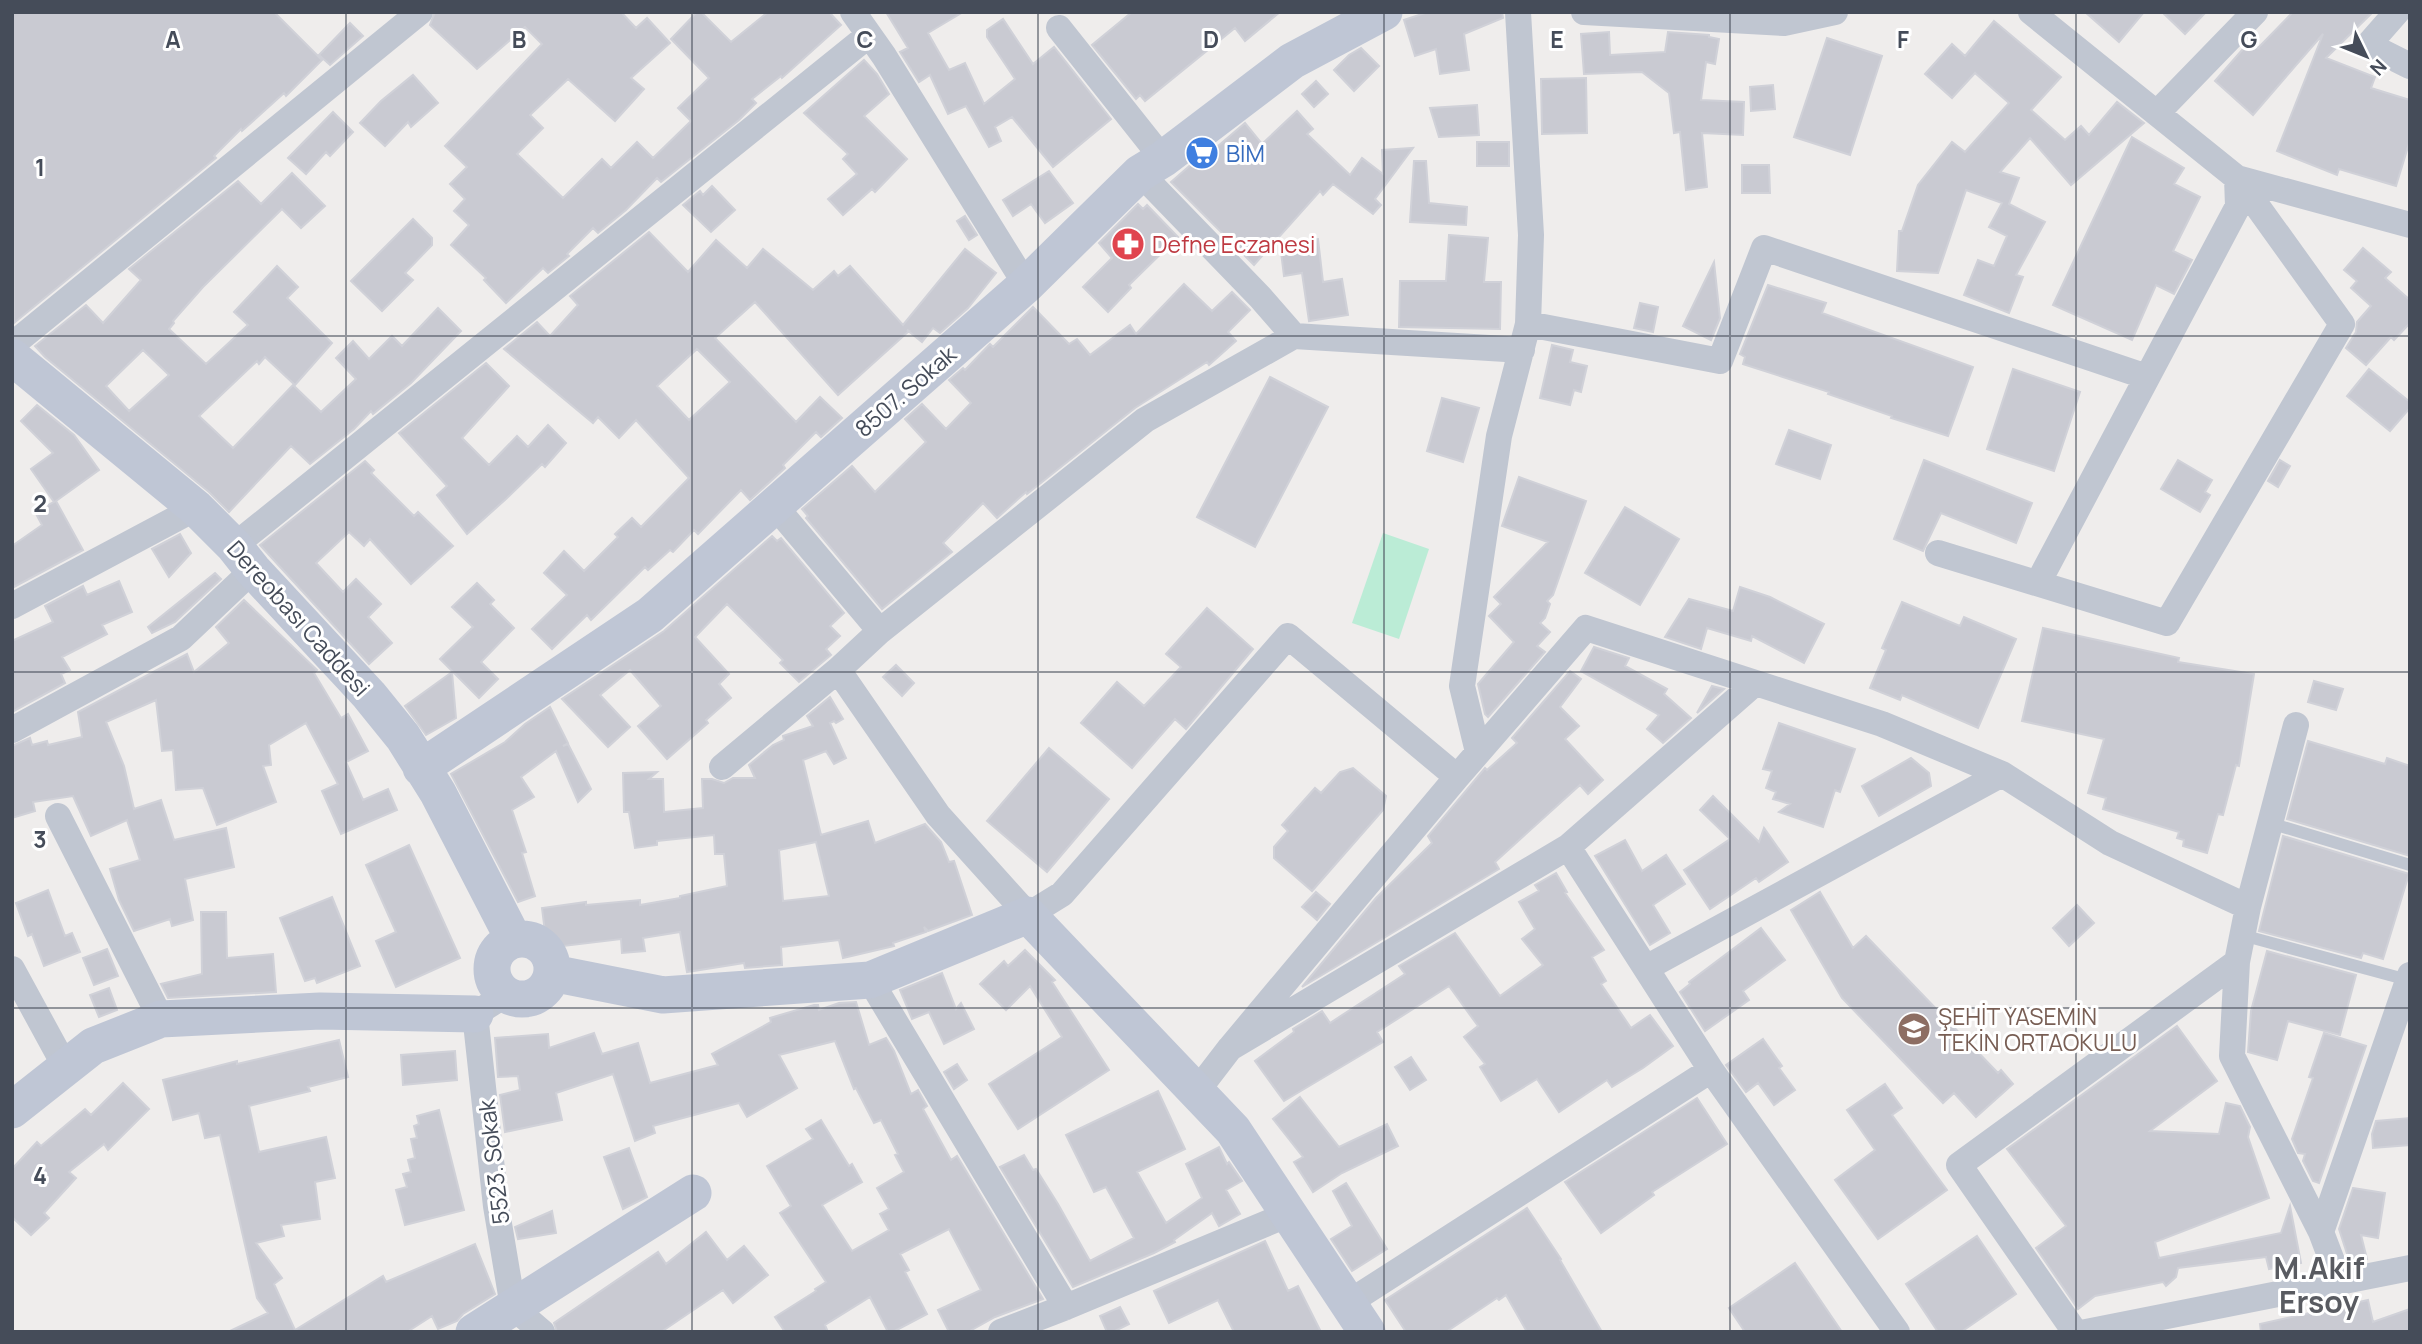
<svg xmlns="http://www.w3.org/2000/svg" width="2422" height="1344" font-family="Manrope,sans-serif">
<rect width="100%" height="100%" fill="#efedec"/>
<path fill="#bbecd6" d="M1383 533 1429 549 1399 639 1352 623Z"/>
<path fill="#c9cad2" stroke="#d0d1d8" stroke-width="2" fill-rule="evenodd" d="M12 12H274L322 60 286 96 284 93 242 131 241 129 214 156 216 158 14 323Z
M435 12H621L636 28 647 18 670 43 631 78 644 89 615 121 568 79 530 115 543 128 517 154 563 198 602 159 611 168 637 142 653 158 691 121 678 108 709 78 671 39 697 12H701L731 42 768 12H829L841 25 782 78 781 76 752 99 756 103 739 120 661 182 657 178 626 210 598 233 593 228 567 254 569 256 548 273 543 268 506 303 484 280 486 278 451 245 469 225 454 211 465 199 450 184 467 167 445 146 542 44 525 27 477 69 430 25Z
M886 12H963L928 33 949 70 965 63 984 104 1015 79 987 37V30L1003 19 1033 64 1054 47 1111 119 1053 167 1012 117 995 127 1001 141 989 147 966 106 948 114 930 75 919 82 900 52 908 48Z
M1132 12H1280L1245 41 1235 28 1145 101 1140 95 1136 99 1092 45Z
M1428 12H1502L1503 18 1464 34 1469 70 1440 74 1436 49 1415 56 1404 20Z
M2085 12H2144L2119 42Z
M2162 12H2206L2185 34Z
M2293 12H2373L2326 58 2375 77 2371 88 2410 100V140L2396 186 2339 169 2337 175 2277 151 2323 34 2253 115 2215 81 2250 41 2258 48Z
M1994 21 2061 77 2031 110 2065 140 2081 126 2089 135 2117 102 2144 123 2071 185 2030 138 2000 172 2019 178 2009 204 2045 222 2016 275 2023 277 2009 313 1964 295 1978 260 1994 266 2007 236 1989 227 2002 203 1966 190 1938 273 1897 271 1899 231H1902L1918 185 1952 142 1965 152 2009 103 1975 73 1952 98 1925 74 1952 44 1965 56Z
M350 23 363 36 330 65 319 55Z
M1609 32 1610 55 1665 52 1668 32 1709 35V37L1719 39 1715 64 1706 62 1701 100 1744 102 1743 135 1702 133 1707 187 1686 190 1680 132 1674 133 1669 93 1642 72 1584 74 1581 34Z
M1827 38 1882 56 1850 155 1794 137Z
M1361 48 1379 66 1354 91 1334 70 1349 55Z
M864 60 877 74 889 94 864 116 907 159 875 192 872 189 843 215 828 199 857 174 843 159 848 154 804 113Z
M413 75 438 103 411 127 408 122 385 146 360 123 381 101Z
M1586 78 1587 133 1542 134 1541 79Z
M1316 81 1328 94 1314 107 1302 94Z
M1773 85 1775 109 1751 111 1750 87Z
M1477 105 1479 135 1439 137 1430 108Z
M1297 111 1313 129 1307 134 1350 175 1362 158 1383 174 1382 150 1413 148 1375 199 1381 205 1373 214 1333 184 1323 195 1320 191 1254 265 1171 182 1195 161 1197 164 1245 123 1262 144Z
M333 112 353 132 330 156 326 152 306 174 288 158Z
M2132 137 2184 168 2174 184 2200 197 2173 251 2192 260 2174 294 2156 285 2132 340 2053 305Z
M1477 142H1509V166H1477Z
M1414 161H1426L1429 203 1467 207 1466 225 1410 222Z
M1742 165H1769L1770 193H1742Z
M1049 171 1073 203 1045 223 1031 204 1013 216 1003 200Z
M292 173 325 206 301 228 282 209 203 287 173 321 174 323 169 329 206 364 248 325 234 312 277 266 298 287 287 298 332 343 295 385 265 357 259 364 257 361 199 416 233 448 293 385 321 412 356 379 336 358 353 341 369 359 392 336 402 346 438 308 461 331 411 383 373 414 371 411 354 429 310 464 291 446 229 512 209 492 45 357 35 346 86 305 103 323 141 280 129 269 238 181 261 204ZM143 350 169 375 129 411 106 386Z
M712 186 735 210 711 232 683 205 700 191 703 195Z
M1138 204 1143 209 1147 205 1178 237 1129 285 1131 288 1108 312 1083 287 1112 258 1099 243Z
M965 216 977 235 969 240 957 221Z
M413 219 432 238V245L405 273 413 280 382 311 351 281Z
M649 232 688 272 716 240 747 268 763 249 813 290 834 271 838 276 850 266 903 325 965 249 996 273 968 308 940 333 933 328 922 342 907 330 909 331 838 395 755 302 715 338 796 422 820 397 842 418 821 437 816 432 783 465 785 468 750 500 741 490 698 534 694 530 673 552 670 550 648 570 645 567 591 620 587 615 552 649 532 629 567 595 544 573 564 551 584 571 618 537 615 534 632 518 641 527 689 478 636 420 619 438 598 417 593 423 504 349 537 322 550 336 578 305 570 296ZM697 349 730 382 689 420 657 386Z
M1449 235 1488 238 1484 282H1501L1500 329 1399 327 1400 281H1446Z
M1318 239 1323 282 1342 279 1348 315 1309 321 1302 273 1284 276 1280 244Z
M2363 248 2391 272 2385 278 2410 300V323L2394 340 2391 337 2366 365 2346 348 2356 332 2357 322 2371 306 2351 288 2357 281 2344 270Z
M1714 262 1720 318 1711 340 1683 326Z
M1184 284 1212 311 1232 292 1250 310 1228 332 1236 341 1209 365 1207 362 1135 408 1027 494 1026 492 997 518 983 503 943 543 952 552 882 609 806 518 808 516 802 509 852 466 875 492 926 442 905 419 922 404 946 429 971 403 949 380 963 368 965 370 990 344 993 347 1033 307 1069 344 1077 339 1090 355 1130 325 1136 334Z
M1768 285 1826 303 1822 313 1973 367 1948 436 1891 418 1892 416 1828 394 1829 392 1743 364 1745 357 1740 354Z
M1640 303 1658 307 1653 332 1634 328Z
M1552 345 1573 350 1570 362 1587 366 1581 392 1574 390 1570 405 1540 398Z
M486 363 509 386 462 438 489 465 517 436 528 447 548 425 566 443 545 467 542 464 506 499 467 534 437 495 447 486 399 433Z
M2013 369 2080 392 2054 471 1987 449Z
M2369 369 2410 402V408L2390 431 2347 396Z
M1270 377 1328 407 1255 547 1197 517Z
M1442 398 1479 408 1463 462 1427 451Z
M37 405 74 435 99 470 56 501 83 550 12 588V546L42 525 35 512 54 502 31 469 53 453 21 421Z
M1789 430 1831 445 1820 479 1776 464Z
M1924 460 2032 503 2016 543 1941 513 1923 551 1894 539Z
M2178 460 2212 480 2205 492 2210 495 2200 512 2161 489Z
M2280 460 2290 466 2278 487 2268 481Z
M365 461 374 470 371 473 414 516 418 512 453 546 411 584 370 539 364 546 349 532 316 563 343 592 356 579 381 604 368 617 392 643 369 664 260 545Z
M1519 477 1586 501 1553 595 1547 601 1550 604 1545 618 1540 623 1550 632 1537 646 1545 652 1488 717 1485 714 1478 684 1514 642 1489 616 1501 604 1494 597 1548 542 1502 526Z
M1625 507 1679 539 1640 605 1585 573Z
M180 534 191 553 169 577 152 549Z
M772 536 777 541 781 538 844 613 830 626 840 636 826 649 831 655 799 682 780 663 783 660 727 604 695 637 729 674 719 684 731 698 706 720 708 723 667 759 638 726 661 706 630 670 600 695 630 727 608 747 562 699 664 631Z
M215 573 221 579 175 622 152 633 148 627Z
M119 581 132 612 102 625 107 634 62 657 70 670 61 674 65 683 12 712V641L53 622 45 606 83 586 87 595Z
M477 583 494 600 490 604 514 628 481 662 498 679 479 698 440 659 473 627 452 607Z
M1740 587 1770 597 1824 624 1804 663 1752 636 1751 641 1707 628 1701 649 1665 637 1689 599 1733 611Z
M244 600 317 670 314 673 341 718 348 714 368 751 346 762 363 800 388 789 397 810 341 834 322 791 338 784 306 723 269 745 271 765 263 766 276 802 217 825 203 788 176 790 173 750 162 751 156 700 106 722 124 766 134 809 161 800 174 840 226 828 234 867 185 879 193 920 172 926 170 919 134 931 119 900 110 869 140 860 127 820 91 836 73 796 33 802 35 811 12 818V746L30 738 32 745 47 741 48 745 82 737 78 712 187 654 194 672 229 643 216 627Z
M1902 602 1960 626 1964 617 2016 639 1978 728 1902 695 1900 700 1870 688 1886 650 1882 648Z
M1207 608 1253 649 1186 729 1175 719 1132 768 1081 723 1117 682 1144 706 1181 667 1166 654Z
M2043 628 2179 658 2178 662 2254 674 2239 766 2236 765 2223 815 2218 814 2207 853 2183 846 2184 840 2177 838 2179 832 2103 809 2106 798 2088 793 2104 739 2022 721Z
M1594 647 1629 658 1625 666 1667 689 1664 694 1691 718 1663 743 1647 729 1659 715 1581 671Z
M896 665 914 683 902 696 883 677Z
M1570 671 1581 679 1560 707 1579 726 1565 739 1603 780 1588 794 1580 785 1495 862 1499 869 1302 987 1376 898 1432 843 1428 836 1485 768 1487 770 1517 743 1512 738Z
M452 672 456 718 426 735 405 706Z
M2314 681 2343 689 2336 710 2308 702Z
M1712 686 1724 689 1697 713Z
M830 697 843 719 836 723 834 721 830 723 846 758 834 764 826 751 803 760 821 835 868 821 875 843 925 824 941 842 949 862 954 861 972 915 928 931 924 927 926 932 893 943 894 946 843 958 839 940 781 947 782 965 745 968 744 963 687 972 680 932 643 938 645 951 622 953 621 939 547 948 542 908 586 902V905L640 900V905L680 898V896L727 886 724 854H715L714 835 657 841V845L635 848 629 812H624L623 773 657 772 649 779H663L664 812 703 808 702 779H712L724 783 733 778H755L749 765 773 745 784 740 783 736 813 726 807 716ZM816 842 829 896 783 901 779 850Z
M550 707 568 743 563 746 568 744 591 789 578 802 556 751 521 777 534 797 512 810 526 852 522 853 535 896 518 902 451 774 505 742 525 724Z
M1779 723 1855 749 1840 792 1835 790 1823 827 1779 812 1790 804 1773 799 1776 792 1766 788 1772 771 1763 769Z
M2308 741 2385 764 2387 758 2410 766V856L2287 819Z
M1049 748 1109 799 1047 872 987 821Z
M1911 758 1929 773 1931 786 1879 816 1862 786Z
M1353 768 1386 796 1383 810 1312 891 1274 858V847L1288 831 1282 825 1315 788 1321 793 1340 772Z
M1713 796 1759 842 1764 828 1788 862 1759 882 1756 878 1710 909 1684 870 1730 839 1700 810Z
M2283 836 2409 874 2383 959 2363 953 2361 958 2259 931Z
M1625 840 1642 871 1666 855 1685 884 1653 905 1670 933 1650 945 1595 856Z
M409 845 460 958 396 987 376 941 396 932 366 865Z
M1556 873 1567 892 1565 893 1604 950 1592 957 1606 981 1601 984 1631 1028 1650 1015 1673 1046 1643 1068 1612 1087 1607 1080 1559 1112 1537 1079 1501 1101 1480 1067 1485 1064 1464 1037 1478 1026 1449 986 1377 1032 1383 1042 1284 1101 1255 1061 1294 1032 1293 1029 1322 1011 1330 1023 1405 974 1399 966 1455 933 1500 996 1543 965 1522 939 1535 929 1519 902 1539 891 1535 885Z
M48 890 65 936 72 933 80 952 44 966 32 934 28 936 16 903Z
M1316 892 1330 904 1317 920 1302 907Z
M1820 892 1853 948 1866 936 1998 1073 2001 1070 2013 1084 1976 1117 1954 1093 1943 1103 1842 998 1791 910Z
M332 897 360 966 317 983 315 978 305 981 280 918Z
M2077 905 2094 923 2069 946 2053 928Z
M201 912H226L227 958 273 954 276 992 168 998 161 984 202 974Z
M1761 928 1785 960 1743 991 1749 1000 1705 1031 1680 992 1690 984 1689 982Z
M107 949 118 976 94 985 83 958Z
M1025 950 1055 980 1052 982 1109 1070 1018 1129 989 1084 1062 1037 1030 986 1006 1010 980 984 1004 961 1008 966Z
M2267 951 2356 975 2340 1035 2288 1021 2277 1060 2248 1052 2251 1011Z
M942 973 956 1009 961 1003 974 1029 944 1044 929 1012 912 1019 900 990Z
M109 988 117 1010 99 1017 90 995Z
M856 1002 869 1045 886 1038 894 1051 911 1094 918 1090 927 1106 923 1109 951 1160 957 1156 1043 1299 995 1317 968 1332H949L938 1310 981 1290 949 1229 900 1254 909 1270 905 1272 927 1314 893 1332H888L870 1297 825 1325 828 1332H785L775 1317 816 1291 815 1289 826 1282 780 1213 791 1206 767 1166 813 1139 806 1129 821 1120 849 1166 852 1164 862 1182 822 1205 852 1251 889 1230 880 1214 889 1209 877 1188 904 1172 895 1155 898 1154 881 1120 874 1123 856 1088 854 1089 835 1041 779 1055 797 1088 747 1117 739 1103 653 1126 655 1133 635 1141 613 1074 556 1093 562 1120 505 1132 500 1095 520 1090 518 1076 498 1077 495 1038 548 1034 549 1048 594 1033 602 1054 638 1043 650 1083 718 1065 712 1054 771 1022 770 1018 814 1005H818L819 1010 839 1003Z
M2177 1026 2217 1081 2150 1131 2219 1134 2226 1103 2240 1106 2250 1127 2248 1137 2269 1198 2155 1242 2159 1258 2281 1233 2290 1206 2301 1263 2269 1269 2266 1257 2178 1268 2176 1277 2166 1286 2163 1282 2095 1296 2078 1309 2036 1248 2066 1226 2007 1149Z
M2324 1033 2366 1046 2319 1183 2313 1181 2303 1161 2305 1154 2298 1153 2292 1139 2313 1078 2309 1077Z
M1763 1039 1782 1066 1779 1068 1795 1090 1774 1105 1758 1083 1746 1092 1726 1065Z
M339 1040 348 1077 308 1087 310 1091 249 1106 259 1152 326 1137 335 1178 315 1182 320 1219 281 1225 284 1236 256 1243 282 1278 274 1284 295 1330 383 1276 386 1282 475 1244 495 1294 463 1314 457 1321 438 1329 432 1316 407 1332H228L268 1313 257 1298 220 1135 205 1138 199 1113 173 1120 163 1080 237 1061V1064Z
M455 1051 457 1080 403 1085 401 1055Z
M1411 1057 1426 1080 1410 1090 1395 1067Z
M957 1064 967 1080 954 1089 944 1072Z
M123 1083 149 1109 108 1150 104 1144 69 1172 76 1178 44 1213 49 1218 31 1235 12 1217V1169L37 1142 41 1146 85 1109 91 1115Z
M1885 1084 1902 1108 1892 1115 1947 1190 1878 1239 1835 1180 1875 1150 1847 1110Z
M1158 1091 1185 1149 1137 1172 1166 1223 1202 1198 1186 1164 1219 1147 1227 1164 1229 1162 1242 1181 1226 1190 1240 1214 1219 1226 1212 1213 1174 1240 1175 1242 1154 1253 1073 1287 1000 1167 1024 1155 1033 1170 1036 1169 1058 1204 1090 1261 1134 1238 1106 1187 1094 1192 1066 1135Z
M1300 1097 1339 1147 1387 1124 1398 1146 1342 1173 1313 1192 1294 1162 1303 1157 1273 1119Z
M1697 1098 1727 1144 1652 1192 1654 1195 1601 1233 1565 1182Z
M439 1110 464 1210 405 1225 396 1190 407 1187 403 1174 411 1172 408 1160 415 1158 411 1139 417 1138 414 1126 419 1124 417 1116Z
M2410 1118V1145L2373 1148 2372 1134 2376 1121Z
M629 1148 647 1197 623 1209 604 1157Z
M1346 1183 1387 1249 1352 1271 1331 1239 1352 1226 1333 1191Z
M2353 1188 2385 1193 2378 1238 2361 1235 2367 1259 2350 1263 2339 1229Z
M1527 1208 1561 1259 1560 1260 1602 1332H1527L1506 1295 1499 1300 1497 1298 1446 1332H1406L1385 1300Z
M552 1211 556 1233 518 1239 515 1227Z
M706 1232 727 1260 744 1246 768 1275 733 1303 723 1290 661 1332H557L554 1323 658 1252 666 1264Z
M1977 1236 2016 1294 1961 1332H1938L1906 1284Z
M1265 1241 1288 1291 1298 1286 1321 1332H1234L1218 1300 1169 1323 1154 1291Z
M1795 1263 1842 1332H1745L1729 1308Z
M2368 1300 2373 1322 2410 1309V1332H2261L2260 1324Z
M1120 1307 1129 1324 1113 1332H1107L1100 1316Z"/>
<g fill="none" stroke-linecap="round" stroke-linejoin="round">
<path stroke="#c0c6d1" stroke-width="12" d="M2270 823 2410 865
M2242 935 2408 980"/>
<path stroke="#c0c6d1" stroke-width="26" d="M853 12 884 56 1026 285
M1584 12 1784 23 1835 12
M2031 12 2237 178 2410 225
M2397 12 2368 45 2410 66
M1059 28 1163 159
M2157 113 2255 12
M1140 173 1260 297 1294 336
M1528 324 1720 361 1764 248 2147 377
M12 345 420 12
M774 505 880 631
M234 546 869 35
M1938 553 2167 623 2342 324 2237 178
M2038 583 2238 206 2237 178
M12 606 196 508
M838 670 938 815 1028 915 1062 894 1288 636 1457 777
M12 730 181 638 253 570
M1478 752 1462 686 1499 436 1528 324 1531 235 1518 12
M722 767 838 670 880 631 1145 420 1294 336 1522 350
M58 816 161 1019
M1568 847 1711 1070
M2237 962 2232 1056 2321 1232 2340 1282
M1646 968 2002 774
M12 969 66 1068
M870 980 1066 1307
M505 995 475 1014 496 1206 513 1307 542 1332
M1230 1048 1457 777 1586 628 1882 724 2002 774 2110 843 2248 907
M1197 1091 1230 1048 1568 847 1754 684
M2321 1232 2410 975
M1348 1303 1711 1070 1897 1332
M1001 1332 1066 1307 1289 1214
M2075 1332 1959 1165 2237 962 2248 907 2296 725
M2086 1332 2410 1268"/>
<path stroke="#bfc6d5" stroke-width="37" d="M12 357 196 508 234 546 253 570 369 695 403 737 438 793 514 940
M421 768 650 615 1026 285 1140 173 1163 159 1292 61 1384 12
M492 969a30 30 0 1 1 60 0a30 30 0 1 1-60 0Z
M552 973 663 995 870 980 1028 915 1233 1130 1367 1332
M12 1110 93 1046 161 1019 320 1011 475 1014
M474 1332 693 1193"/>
</g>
<path fill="none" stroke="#454c59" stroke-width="2" stroke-opacity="0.55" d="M346 12V1332M692 12V1332M1038 12V1332M1384 12V1332M1730 12V1332M2076 12V1332M12 336H2410M12 672H2410M12 1008H2410"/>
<defs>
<symbol id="supermarket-disc" viewBox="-11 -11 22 22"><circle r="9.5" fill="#3f7fe0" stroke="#fff"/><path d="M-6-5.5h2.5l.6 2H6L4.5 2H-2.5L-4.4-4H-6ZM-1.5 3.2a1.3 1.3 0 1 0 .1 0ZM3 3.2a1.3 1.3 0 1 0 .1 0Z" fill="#fff"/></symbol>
<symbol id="pharmacy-disc" viewBox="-11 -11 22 22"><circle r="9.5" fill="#e0444e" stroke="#fff"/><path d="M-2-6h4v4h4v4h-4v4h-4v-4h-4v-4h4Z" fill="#fff"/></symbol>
<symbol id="school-disc" viewBox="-11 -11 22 22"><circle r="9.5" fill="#8d6e63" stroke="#fff"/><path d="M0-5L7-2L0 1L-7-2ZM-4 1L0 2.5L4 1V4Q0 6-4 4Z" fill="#fff"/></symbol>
</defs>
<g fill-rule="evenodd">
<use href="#supermarket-disc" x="1183" y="134" width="38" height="38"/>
<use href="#pharmacy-disc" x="1109" y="225" width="38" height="38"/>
<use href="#school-disc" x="1895" y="1010" width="38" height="38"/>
</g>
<g text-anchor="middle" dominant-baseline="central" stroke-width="6" stroke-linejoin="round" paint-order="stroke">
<g font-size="23" fill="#366cbe" stroke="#fff" text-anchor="start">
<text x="1226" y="153">BİM</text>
</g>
<g font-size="23" fill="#be3a42" stroke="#fff" text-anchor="start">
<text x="1152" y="244">Defne Eczanesi</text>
</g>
<g font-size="23" fill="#454c59" stroke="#fff">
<text transform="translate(905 391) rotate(-41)">8507. Sokak</text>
<text transform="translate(299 618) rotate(48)">Dereobası Caddesi</text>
<text transform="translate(493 1162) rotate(-97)">5523. Sokak</text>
</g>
<g font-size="23" fill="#785e54" stroke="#fff" text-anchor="start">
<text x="1938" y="1016">ŞEHİT YASEMİN<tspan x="1938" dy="26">TEKİN ORTAOKULU</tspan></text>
</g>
<g font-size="30" font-weight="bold" fill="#595b61" stroke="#fff">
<text x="2319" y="1267">M.Akif<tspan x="2319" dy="34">Ersoy</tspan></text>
</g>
</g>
<g font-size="23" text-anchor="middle" font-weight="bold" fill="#454c59" stroke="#fff" stroke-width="6" stroke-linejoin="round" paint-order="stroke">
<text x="173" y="48">A</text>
<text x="519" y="48">B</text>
<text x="865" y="48">C</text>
<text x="1211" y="48">D</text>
<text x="1557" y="48">E</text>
<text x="1903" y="48">F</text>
<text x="2249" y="48">G</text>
<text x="40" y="176">1</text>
<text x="40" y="512">2</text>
<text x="40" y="848">3</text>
<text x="40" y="1184">4</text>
</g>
<rect width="2422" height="1344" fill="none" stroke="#454c59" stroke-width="28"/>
<g transform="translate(2366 56) rotate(133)" stroke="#ffffff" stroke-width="5" paint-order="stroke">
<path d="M0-5L12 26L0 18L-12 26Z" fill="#454c59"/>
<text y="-10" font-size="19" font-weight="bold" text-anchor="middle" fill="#454c59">N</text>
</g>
</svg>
